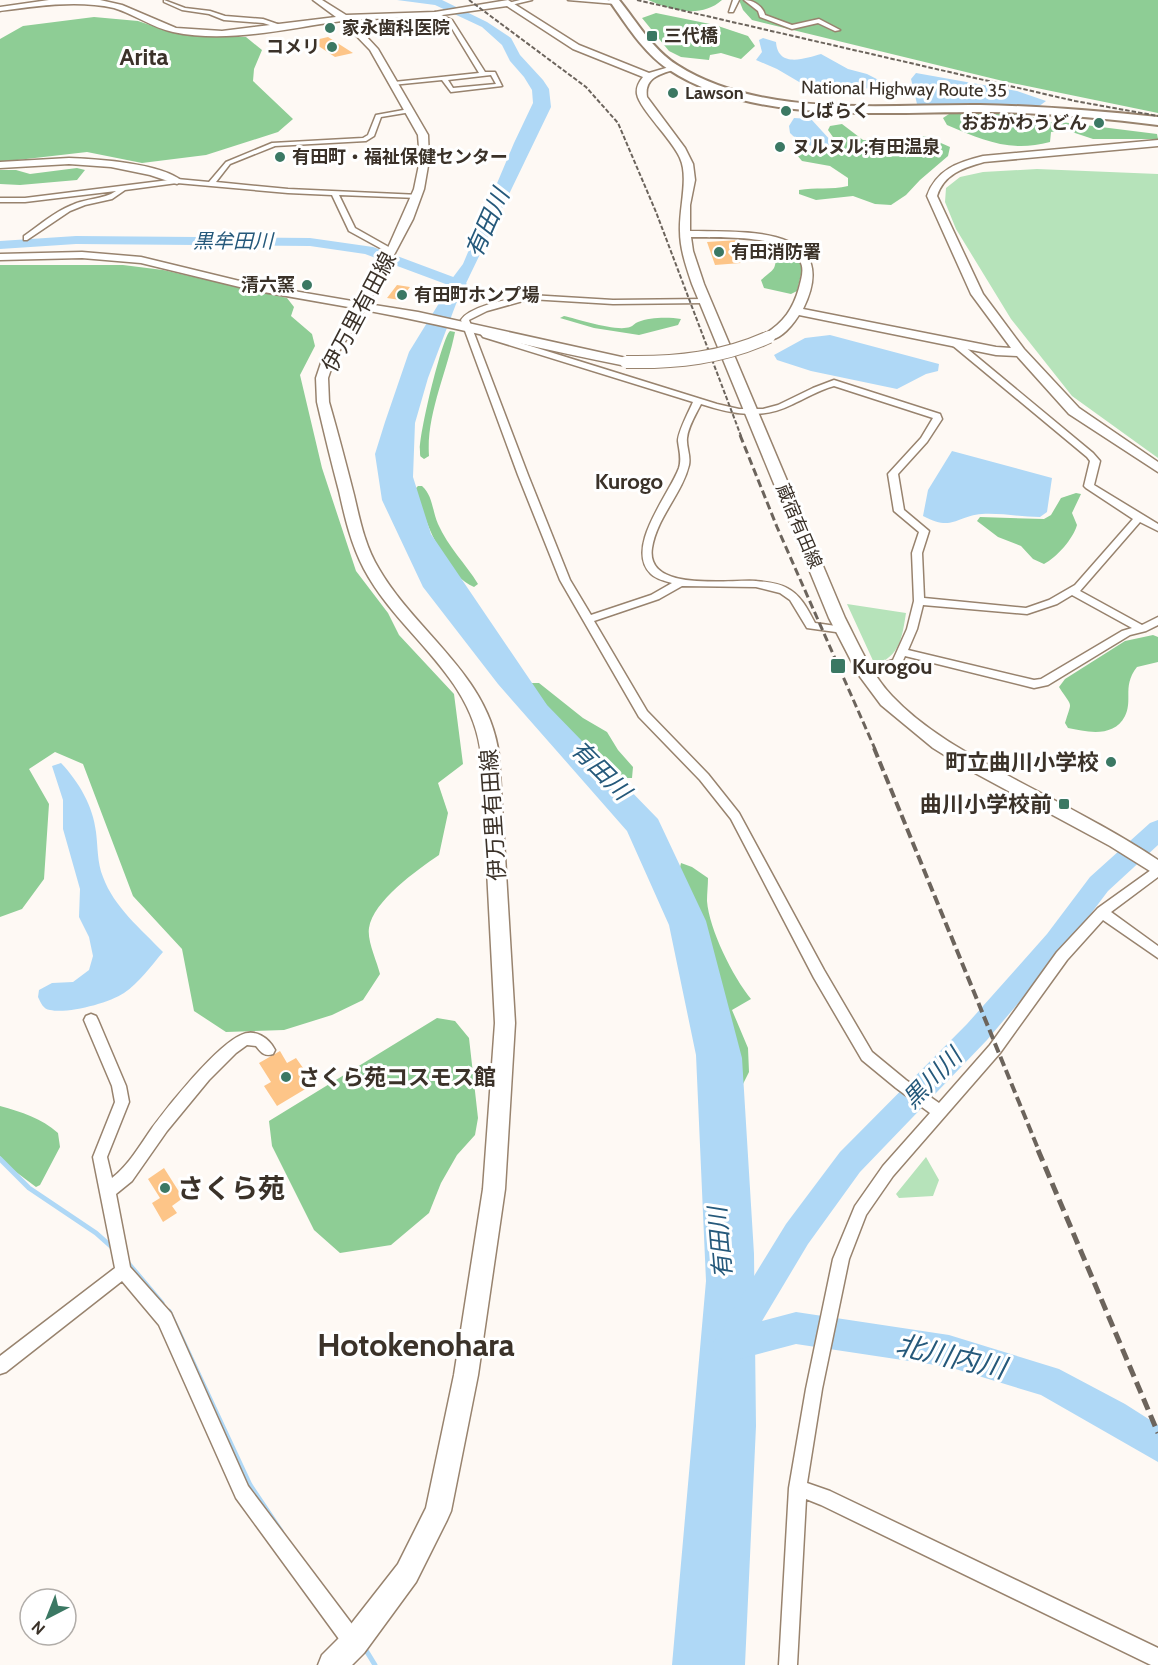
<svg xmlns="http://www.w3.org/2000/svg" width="1158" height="1665" font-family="Cabin,'Noto Sans JP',sans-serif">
<rect width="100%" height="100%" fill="#fef9f4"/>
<path fill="#b6e3ba" d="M1037 169 1158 174V458L1072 396 1011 319 956 229 945 202 946 188 960 177 983 172Z
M847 604 906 613C902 638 900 656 875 665Z
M926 1157 939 1180 933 1196 899 1198 896 1194Z"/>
<path fill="#8ecd95" d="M648 0H722C701 19 671 10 648 0Z
M739 0H1158V113L1007 82 752 20 743 10Z
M656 13 715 25 748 36 755 46 741 59 721 53 710 55 709 60 681 57 669 51 642 18Z
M94 17 138 21 174 33 211 37H246L262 50 254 69 253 81 293 119 278 132 206 155 142 163 87 152 0 162V39L23 26Z
M958 113C978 114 1001 112 1020 114 1037 116 1043 124 1061 122L1157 134 1158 139H1093L1066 130 1051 132 1050 142C1010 153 983 140 947 125L943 118 949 114Z
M842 124 863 140 894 143 925 136 950 147 948 156 920 180 906 195 891 205 875 204 853 196 816 200 799 194V190C815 187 831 190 848 186V178L830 166 802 161 796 154 813 151 837 153 840 147 828 130 830 126Z
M77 168 85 170 77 180 20 185 0 184V170H16L30 174Z
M784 251 799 260 803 266 797 291 791 294 764 288 761 280C777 266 773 273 778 252Z
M0 265H123L163 270 287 298 294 307 291 316 312 334 315 346 300 375 322 468 356 571 388 613 399 635 454 694 463 764 438 783 448 813 439 855C417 870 373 901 369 928 367 941 377 961 380 974L363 1000 332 1015 284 1030 226 1032 194 1011 182 949 133 896 83 764 55 752 29 769 49 804 44 879 22 909 0 917Z
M564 316C578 319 616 332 630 327 633 326 635 323 638 322 650 317 669 317 681 319L678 325 639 335 594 328 560 318Z
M450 331 455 332C447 372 426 415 429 456L424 459C420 456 420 457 420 451 418 438 442 337 450 331Z
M418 486H422C433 496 432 510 438 524 448 547 466 564 478 584L474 587C450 577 433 539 424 515 421 506 419 497 415 489Z
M1076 493 1081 494 1072 513 1077 525C1073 539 1057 557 1044 564L1033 559 1021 546 998 537 977 521 980 517 1044 519 1051 515 1061 498Z
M1153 635 1158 637V662L1137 667C1122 686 1133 699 1125 716 1114 738 1087 732 1068 728L1065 723C1072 699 1073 709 1059 687L1065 679 1125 641Z
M530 683H539L583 718 607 732 618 750 633 767 632 778H623L611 770 565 730Z
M681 863 692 867 708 878C708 885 707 893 707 901 709 929 733 977 751 999L732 1010 748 1048 749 1072 737 1096 678 876Z
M437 1018 455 1021 469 1038 478 1118 475 1135 457 1155 441 1183 429 1213 391 1245 340 1253 314 1230 272 1146 269 1121Z
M0 1106C22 1112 41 1118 58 1133L60 1147 40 1185 36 1187 8 1166 0 1156Z"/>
<path fill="#afd8f6" d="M397 0H442L487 22 511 38 520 55 543 80 549 89 551 107 456 304 428 378 415 423 413 477 431 534 547 705 658 819 706 921 742 1058 754 1254 756 1426 745 1665H672L706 1281 696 1055 669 925 627 831 498 684 423 587 382 500 375 454 385 422 409 352 449 287 446 283 451 280 463 264 514 143 533 103 532 90 524 77 510 61 502 45 482 27 435 5Z
M763 38 776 42C778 69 806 58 821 54L848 69 867 74 892 87 884 89 806 86 777 69 756 60 762 52 759 40Z
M916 73 1017 91 1046 101 1038 107 917 104 911 79Z
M794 118 811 119 832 142 830 146C817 151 800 143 790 133L789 126Z
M830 335 939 364 938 371 926 374 897 389 811 371 777 360 774 355 805 338Z
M952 451 1052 478 1047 512 1040 517C1021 517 1002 513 982 514 956 516 953 532 923 516L928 490Z
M61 763C79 782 93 806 96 832 98 847 97 862 103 877 114 907 141 929 163 952 151 966 139 983 124 993 109 1003 68 1014 50 1010 43 1009 41 1003 38 997L39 990 52 983 73 982 89 970 93 956 89 937 79 917 80 889 63 829V800L52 766Z"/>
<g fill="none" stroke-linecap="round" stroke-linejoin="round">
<path stroke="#afd8f6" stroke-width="5" d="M0 1159 29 1188 96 1233 114 1249
M128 1263 162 1303
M169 1311 250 1485 281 1531
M364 1647 375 1665"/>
<path fill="#afd8f6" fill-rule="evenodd" d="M76 236 310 238 373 247 464 281 467 284 459 289 365 254 310 246 76 244 0 249V241Z
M1158 820V845L1108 891 1065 948 987 1040 860 1172 808 1244 762 1321 796 1312 949 1335 1059 1369 1125 1404 1158 1425V1462L1041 1395 949 1367 796 1344 728 1362 717 1357 712 1346 717 1335 723 1332 727 1320 786 1224 840 1152 967 1024 1047 934 1090 877 1150 823Z"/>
</g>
<path fill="#fdc588" d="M328 37 353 53 335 57 311 41Z
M738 240 741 251 736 252 741 263 715 265 707 242Z
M397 285 410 287 400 300 387 298Z
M280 1051 287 1063 296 1058 308 1075 301 1079 307 1088 277 1106 264 1086 271 1082 259 1063Z
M164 1168 183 1198 172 1206 177 1213 163 1222 152 1203 160 1198 148 1179Z"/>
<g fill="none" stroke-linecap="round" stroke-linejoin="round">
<defs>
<path id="street" d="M164 0 185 8 210 11 225 16 263 19 286 27 283 29 263 23 224 20 209 14 182 10 164 2Z
M520 0H532L507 6 504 4Z
M568 0H607L619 2 616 4Z
M733 0H739L733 12H729Z
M744 0C753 0 763 6 765 15L792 25 819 19 840 30 835 31 818 23 792 29 760 17 758 11Z
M435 12 452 20 485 72H495L502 86 451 92 442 80 392 85 394 82 479 73 448 22 433 15ZM491 75 496 84 453 88 448 80Z
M409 109 411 110V112L381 117 374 136 366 141 275 146 230 164 216 182 288 189 420 195V197L418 198 339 195 355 228 394 250V254H391L349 231 332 195 288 193 177 183 125 190 112 199 85 205 70 211 27 240H24V236C40 225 54 212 72 205 86 198 103 200 116 191L25 202H0V198H25L177 179 209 182 226 162 272 143 363 138 368 135 376 115Z
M530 295 613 300 705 299 709 301 705 303 613 304 530 299 487 311 469 320 528 475 570 580 591 615 651 595 672 583C665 581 656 579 651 574 624 548 669 495 679 468 682 458 679 450 678 441 678 432 689 411 693 402L483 337 479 332 480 330H486L489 333 717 404 739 409H763L778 405 813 388 834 380 940 414 942 419 927 442 898 474 904 510 929 531 922 553 924 598 1026 608 1049 600 1075 585 1133 519 1086 488 1084 486 1090 461 1087 457 952 345V341H958L1093 453 1100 461 1094 485 1158 524V531L1140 522 1080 591 1142 625 1158 617V625L1146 631 1130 635 1048 685 1034 688 905 656 901 665 866 678 861 674 862 671 893 660 907 629 914 601 912 553 919 532 894 511 888 474 921 438 933 418 834 386C819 390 806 398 791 405 761 420 732 414 701 404 696 414 688 427 687 438 686 447 691 455 689 465 682 494 657 517 652 548 645 593 730 579 756 581 766 582 778 583 787 588 801 595 808 610 815 623L843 627 848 630 843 633 807 628 790 600 780 593 756 587 682 586 659 599 594 621 647 711 708 774 739 813 824 970 872 1052 906 1080 939 1103 990 1045 1057 952 1098 908 1158 865V877L1111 912 1158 946V958L1103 920 1067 960 1000 1053 893 1176 866 1215 849 1259 822 1389 807 1483 830 1491 1158 1648V1665H1151L821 1505 806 1499 797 1665H779L789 1488 806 1389 833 1259 855 1206 883 1166 930 1113 896 1088 862 1060 814 978 731 819 700 780 639 717 560 580 518 475 461 320C471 305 512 299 530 295ZM1072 595 1132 628 1122 631 1041 679 1034 680 908 650 917 629 923 605 1027 614 1057 604Z
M91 1014 96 1016 98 1020 126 1086 129 1102 107 1157 112 1178C129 1165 140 1145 152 1128 169 1105 216 1046 241 1035 255 1028 269 1038 275 1050L273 1054C264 1057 261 1052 256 1046L247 1045 236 1053 209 1080 167 1131 132 1181 116 1194 130 1267 171 1313 248 1486 361 1636 363 1643 361 1650 354 1652 347 1650 236 1498 159 1325 122 1281 6 1372 0 1374V1356L115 1268 93 1157 115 1102 112 1086 84 1020 86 1016Z"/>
<path id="secondary" d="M49 0H100L122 5 176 28 222 31 336 17 313 0H322L346 15 435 12 508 0 579 45 649 73 676 65V69C661 74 644 77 647 97L685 148 693 164 695 180 690 205V231C743 232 844 225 803 309L996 347 1011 348 971 294 927 196C936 170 958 162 983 156L1158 140V146L984 162C963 168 944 174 937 196L983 294 1024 349 1079 408 1158 462V472L1069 414 1017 356 996 355 799 315C792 326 779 342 765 340V334C784 322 793 309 799 288 801 279 805 269 800 261 784 233 719 238 691 237L693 251 704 284 845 618C859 645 871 674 892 696 927 733 974 757 1018 781 1065 806 1113 830 1158 860V876L1110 846 962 766 933 748 881 705 858 674 829 618 692 284C686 266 680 249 680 231 679 208 689 177 680 158 672 139 640 110 637 94 636 87 639 82 643 77L573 49 507 6 435 16 351 20 378 49 428 135 429 160 424 189 413 219 368 304 418 312 626 358 632 362 626 366C538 349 452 326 364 310L334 360 328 378 329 402C338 433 346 464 354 495 360 521 365 546 379 569 417 634 489 675 499 755L515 1023 505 1189 478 1375 451 1511 447 1520 416 1582 364 1653 352 1665H318L322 1655 344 1633 398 1564 426 1508 454 1375 483 1189 495 1023 481 755C473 675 399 635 364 569 351 544 345 518 339 491 331 461 324 432 317 402L316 378 322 360 354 308 252 290 141 263 82 258 0 260V254L82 252 141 257 252 284 358 302 387 250 414 189 420 160 418 135 370 50 342 21C288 28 228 44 173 32 153 28 134 14 114 8 77 0 37 6 0 11V7Z
M69 158C97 159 161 163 182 181L177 184 150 175 111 167 69 164 0 168V162Z"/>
<path id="highway" d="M609 0H619C637 22 652 49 677 65 761 119 885 104 980 105 1040 106 1099 111 1158 117V125C1102 118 1046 113 990 112 892 111 753 126 668 69 643 52 626 24 609 0Z"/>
</defs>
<use href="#street" stroke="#98836e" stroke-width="3"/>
<use href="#secondary" stroke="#98836e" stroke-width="3"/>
<use href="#highway" stroke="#98836e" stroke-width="4"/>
<use href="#street" fill="#fff" fill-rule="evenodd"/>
<use href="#secondary" fill="#fff" fill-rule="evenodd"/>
<use href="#highway" fill="#fff" fill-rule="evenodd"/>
<path stroke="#6c645c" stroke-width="2" stroke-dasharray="4.5 2" stroke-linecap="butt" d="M469 0 586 87 618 123 656 212 741 436
M637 0 1075 101 1158 116"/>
<path stroke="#6c645c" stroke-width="3" stroke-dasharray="8 4" stroke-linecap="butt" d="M740 435 777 527 875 749"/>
<path stroke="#6c645c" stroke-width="4" stroke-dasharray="10 4.5" stroke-linecap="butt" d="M874 748 1039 1151"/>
<path stroke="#6c645c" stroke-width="5" stroke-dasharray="12 6" stroke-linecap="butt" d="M1038 1150 1158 1433"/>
<defs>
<path id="secondary-bridge" d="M626 362C676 363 723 358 769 337"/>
</defs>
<use href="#secondary-bridge" stroke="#98836e" stroke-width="14" stroke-linecap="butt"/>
<use href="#secondary-bridge" stroke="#fff" stroke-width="12"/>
</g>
<g fill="#3b7863" stroke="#fff" stroke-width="2">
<circle cx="330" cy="28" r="6"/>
<rect x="646" y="30" width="12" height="12" rx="3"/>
<circle cx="332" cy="47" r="6"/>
<circle cx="673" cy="93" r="6"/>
<circle cx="786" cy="111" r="6"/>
<circle cx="1099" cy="123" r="6"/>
<circle cx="780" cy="147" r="6"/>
<circle cx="280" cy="157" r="6"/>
<circle cx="719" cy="252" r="6"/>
<circle cx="307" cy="285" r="6"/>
<circle cx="402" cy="295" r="6"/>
<rect x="830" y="658" width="16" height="16" rx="3"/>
<circle cx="1111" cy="762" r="6"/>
<rect x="1058" y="798" width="12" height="12" rx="3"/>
<circle cx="286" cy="1077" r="6"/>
<circle cx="165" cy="1188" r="6"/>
</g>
<g text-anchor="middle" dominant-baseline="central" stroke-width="6" stroke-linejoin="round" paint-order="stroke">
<g font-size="18" font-weight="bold" fill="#3b3229" stroke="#fff" text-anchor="start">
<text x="342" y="28">家永歯科医院</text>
<text x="664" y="36">三代橋</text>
<text x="320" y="47" text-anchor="end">コメリ</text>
<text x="685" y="93">Lawson</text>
<text x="798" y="111">しばらく</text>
<text x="1087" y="123" text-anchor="end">おおかわうどん</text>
<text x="792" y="147">ヌルヌル;有田温泉</text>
<text x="292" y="157">有田町・福祉保健センター</text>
<text x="731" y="252">有田消防署</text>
<text x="295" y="285" text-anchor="end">清六窯</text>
<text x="414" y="295">有田町ホンプ場</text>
</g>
<g font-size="18" fill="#3b3229" stroke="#fff">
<text transform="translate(904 89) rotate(1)">National Highway Route 35</text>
<text transform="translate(799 526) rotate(67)">蔵宿有田線</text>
</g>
<g font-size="20" font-style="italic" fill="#25597b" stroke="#fff">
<text x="233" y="241">黒牟田川</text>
</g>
<g font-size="22" fill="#3b3229" stroke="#fff">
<text transform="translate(359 312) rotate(-62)">伊万里有田線</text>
<text transform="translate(493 815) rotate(-94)">伊万里有田線</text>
</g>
<g font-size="22" font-weight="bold" fill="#3b3229" stroke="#fff">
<text x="629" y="481">Kurogo</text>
</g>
<g font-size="22" font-weight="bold" fill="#3b3229" stroke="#fff" text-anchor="start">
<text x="852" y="666">Kurogou</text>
<text x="1099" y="762" text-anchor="end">町立曲川小学校</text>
<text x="1052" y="804" text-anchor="end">曲川小学校前</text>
<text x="298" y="1077">さくら苑コスモス館</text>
</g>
<g font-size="24" font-weight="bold" fill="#3b3229" stroke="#fff">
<text x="144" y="56">Arita</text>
</g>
<g font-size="24" font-style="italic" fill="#25597b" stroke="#fff">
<text transform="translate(487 223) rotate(-66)">有田川</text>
<text transform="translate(601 770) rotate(45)">有田川</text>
<text transform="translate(932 1078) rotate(-46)">黒川川</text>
<text transform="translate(720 1243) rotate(-95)">有田川</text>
</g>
<g font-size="27" font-weight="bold" fill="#3b3229" stroke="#fff" text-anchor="start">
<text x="177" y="1188">さくら苑</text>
</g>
<g font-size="28" font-style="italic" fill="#25597b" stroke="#fff">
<text transform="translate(951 1356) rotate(13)">北川内川</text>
</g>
<g font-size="32" font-weight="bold" fill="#3b3229" stroke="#fff">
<text x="416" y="1344">Hotokenohara</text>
</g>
</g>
<g transform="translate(48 1617) rotate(222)"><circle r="28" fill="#ffffff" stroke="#b1ada9" stroke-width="1.5"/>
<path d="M0-4.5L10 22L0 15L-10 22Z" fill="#3b7863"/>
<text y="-9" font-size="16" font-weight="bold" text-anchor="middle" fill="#3b3229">N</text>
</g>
</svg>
